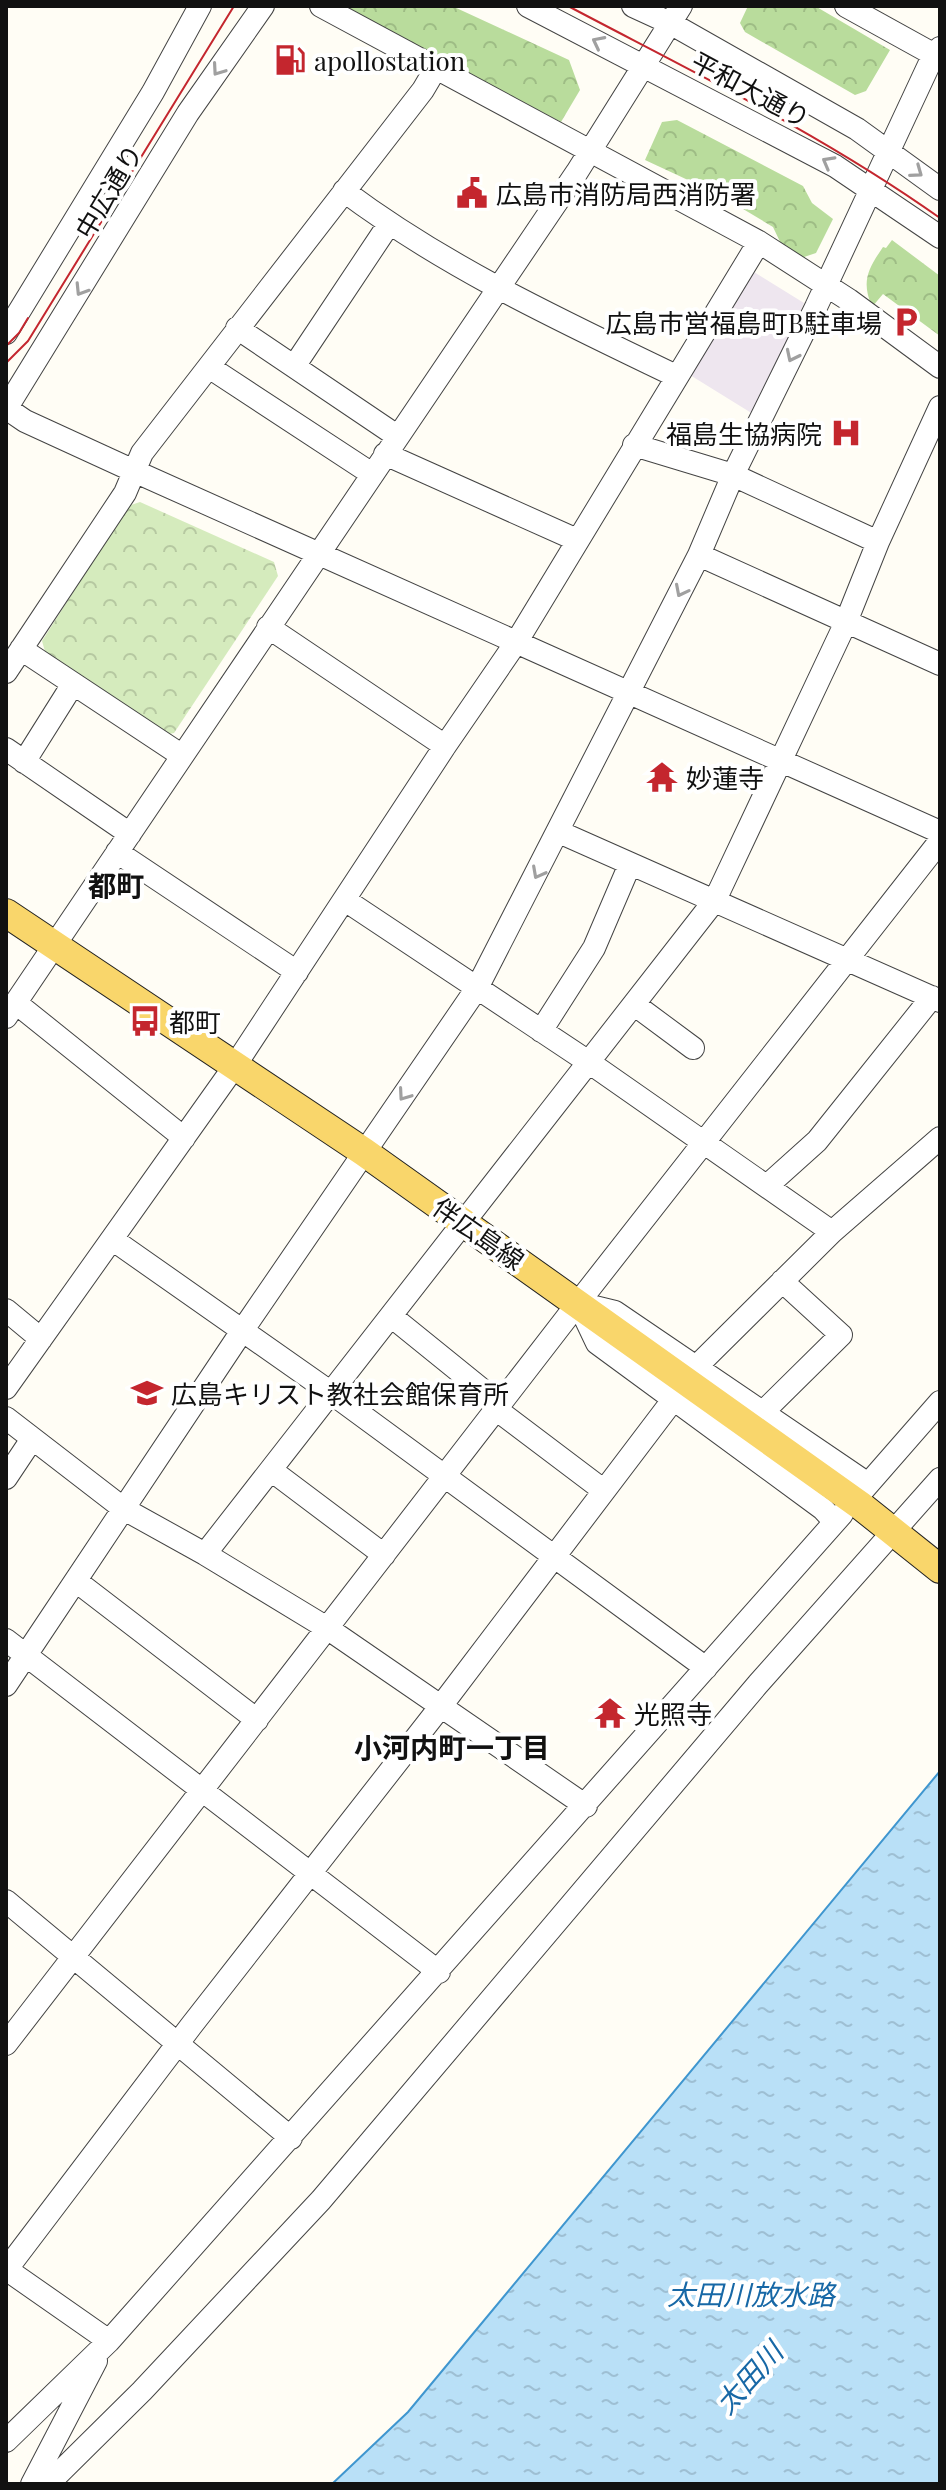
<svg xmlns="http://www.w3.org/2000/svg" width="946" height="2490" font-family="'Playfair Display','Noto Sans JP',serif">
<defs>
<pattern id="forest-crowns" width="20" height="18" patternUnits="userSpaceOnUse" patternTransform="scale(2)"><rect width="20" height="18" fill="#b9dc9c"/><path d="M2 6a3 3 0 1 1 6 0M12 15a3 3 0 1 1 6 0" fill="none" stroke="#9ebc85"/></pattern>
<pattern id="park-crowns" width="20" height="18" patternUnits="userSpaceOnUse" patternTransform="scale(2)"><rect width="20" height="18" fill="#d5ebbd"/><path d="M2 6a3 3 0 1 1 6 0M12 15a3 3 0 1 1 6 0" fill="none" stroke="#b6c8a1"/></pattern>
<pattern id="water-ripples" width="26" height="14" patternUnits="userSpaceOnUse" patternTransform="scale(2)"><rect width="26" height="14" fill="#b9e0f7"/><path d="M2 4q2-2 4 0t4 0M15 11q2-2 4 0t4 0" fill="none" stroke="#9ebfd3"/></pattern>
</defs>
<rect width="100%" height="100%" fill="#fffdf5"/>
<path fill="#eee6ef" d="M754 272 804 303 753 414 690 375Z"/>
<path fill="url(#forest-crowns)" d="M343 6H452L569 60 580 90 561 122 342 8Z
M748 6H815L890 50 866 91 855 95 745 32 740 23Z
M677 120 803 186 812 203 833 219 816 253 801 258 783 248 773 227 718 194 645 160 662 122Z
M892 240 940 276V336L883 294 872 307C861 281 868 269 883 247L886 248Z"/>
<path fill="url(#park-crowns)" d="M140 502 274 562 278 576 174 733 164 735 46 655 42 641 128 506Z"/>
<path fill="url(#water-ripples)" stroke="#3f96cf" stroke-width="2" d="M940 1771V2484H332L408 2412Z"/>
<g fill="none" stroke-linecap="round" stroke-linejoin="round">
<defs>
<path id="minor" d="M321 6 759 242 849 300 940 367
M528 6 835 166 940 237
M633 6 670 23 857 129 940 189
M846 6 940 58
M344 191C447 268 562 321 676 376
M237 328 397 436
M6 333 153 92 200 6
M295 365 389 224
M209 367 372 474
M6 408 25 421 134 471 940 832
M6 409 188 113 263 6
M634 445 733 475 878 542
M385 454 577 540
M699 555 940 664
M268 627 445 746
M21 649 181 755
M6 672 125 493 142 453 423 90 436 68
M6 749 130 834
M24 762 73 684
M559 832 940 1001
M117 852 297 972
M345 900 590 1063 832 1232
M16 1003 184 1138
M635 1005 693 1048
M6 1017 577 172 681 6
M541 1031 594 948 630 864
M768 1185 817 1141 932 997
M112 1239 330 1392 706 1668
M6 1310 41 1339
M391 1316 501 1405
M697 1366 832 1232 940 1138
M6 1388 234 1067 445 746 517 641 759 242
M497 1410 603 1490
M763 1412 841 1335 782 1281
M6 1418 124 1509 205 1554 327 1628 586 1806
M271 1470 384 1555
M6 1478 32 1439
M863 1490 940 1402
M835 1522 823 1509 597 1343 578 1303 615 1312 868 1484
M205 1554 715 900 846 622 878 542 940 407
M76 1581 257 1720
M6 1640 439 1972
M6 1685 242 1331 477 988 699 555 733 475 816 307 934 54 940 48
M6 1901 291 2138
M6 2044 578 1303 940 841
M6 2269 109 2341
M6 2270 191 2026 441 1706 673 1400
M6 2441 109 2341 842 1514
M32 2484 96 2361
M48 2484 142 2391 321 2200 758 1684 940 1479"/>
<path id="major" d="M6 913 364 1152 861 1506 940 1569"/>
</defs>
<use href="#minor" stroke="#444" stroke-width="24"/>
<use href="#major" stroke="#222" stroke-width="30"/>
<use href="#minor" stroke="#fff" stroke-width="22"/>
<use href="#major" stroke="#f9d66b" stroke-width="28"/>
<path stroke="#c4262e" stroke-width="2" d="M568 6C695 73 823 135 940 218
M6 346 19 333 28 318
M6 363 28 341 234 6"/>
</g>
<defs><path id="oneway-chevron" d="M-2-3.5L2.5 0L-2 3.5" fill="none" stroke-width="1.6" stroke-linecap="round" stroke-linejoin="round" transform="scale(2)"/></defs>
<g stroke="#a0a0a0">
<use href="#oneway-chevron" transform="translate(598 42) rotate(-153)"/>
<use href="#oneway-chevron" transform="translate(218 70) rotate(125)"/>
<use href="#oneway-chevron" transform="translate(828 162) rotate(-151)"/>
<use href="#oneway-chevron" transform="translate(917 172) rotate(36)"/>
<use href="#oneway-chevron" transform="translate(81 290) rotate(122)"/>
<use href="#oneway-chevron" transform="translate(792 356) rotate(116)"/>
<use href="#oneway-chevron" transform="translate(681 591) rotate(117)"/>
<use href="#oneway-chevron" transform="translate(538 873) rotate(118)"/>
<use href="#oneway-chevron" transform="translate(404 1095) rotate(125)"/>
</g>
<defs>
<symbol id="fuel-bare" viewBox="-9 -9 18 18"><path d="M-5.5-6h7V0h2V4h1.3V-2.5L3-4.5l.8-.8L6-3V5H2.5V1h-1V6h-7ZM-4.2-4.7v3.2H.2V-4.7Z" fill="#c4262e" stroke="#fff" stroke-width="2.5" paint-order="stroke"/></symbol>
<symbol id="civic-bare" viewBox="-9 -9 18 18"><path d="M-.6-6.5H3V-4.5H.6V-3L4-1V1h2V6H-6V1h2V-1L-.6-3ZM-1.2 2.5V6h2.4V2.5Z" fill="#c4262e" stroke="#fff" stroke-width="2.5" paint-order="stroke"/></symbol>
<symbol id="parking-bare" viewBox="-9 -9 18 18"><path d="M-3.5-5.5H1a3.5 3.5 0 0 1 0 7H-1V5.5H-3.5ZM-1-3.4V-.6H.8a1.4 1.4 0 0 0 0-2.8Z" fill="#c4262e" stroke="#fff" stroke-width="2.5" paint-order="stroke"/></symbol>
<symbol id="hospital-bare" viewBox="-9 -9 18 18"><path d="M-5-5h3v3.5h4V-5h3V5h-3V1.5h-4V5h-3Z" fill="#c4262e" stroke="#fff" stroke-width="2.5" paint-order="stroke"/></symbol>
<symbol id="temple-bare" viewBox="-9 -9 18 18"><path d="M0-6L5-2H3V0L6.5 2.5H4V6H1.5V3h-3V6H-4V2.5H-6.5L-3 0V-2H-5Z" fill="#c4262e" stroke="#fff" stroke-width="2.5" paint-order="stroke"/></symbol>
<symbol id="bus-bare" viewBox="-9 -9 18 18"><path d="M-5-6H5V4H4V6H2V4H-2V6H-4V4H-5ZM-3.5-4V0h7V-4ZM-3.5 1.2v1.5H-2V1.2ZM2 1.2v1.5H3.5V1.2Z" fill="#c4262e" stroke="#fff" stroke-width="2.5" paint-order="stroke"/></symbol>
<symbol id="school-bare" viewBox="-9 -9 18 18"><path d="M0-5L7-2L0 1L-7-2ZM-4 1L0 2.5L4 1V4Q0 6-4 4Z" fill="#c4262e" stroke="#fff" stroke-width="2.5" paint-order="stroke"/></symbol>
</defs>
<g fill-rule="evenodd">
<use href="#fuel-bare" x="268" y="38" width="44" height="44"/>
<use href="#civic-bare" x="450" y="171" width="44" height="44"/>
<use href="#parking-bare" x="884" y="300" width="44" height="44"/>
<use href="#hospital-bare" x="824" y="411" width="44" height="44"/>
<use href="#temple-bare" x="640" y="755" width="44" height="44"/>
<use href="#bus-bare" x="123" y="999" width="44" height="44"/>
<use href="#school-bare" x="125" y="1371" width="44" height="44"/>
<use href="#temple-bare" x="588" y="1691" width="44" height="44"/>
</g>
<g text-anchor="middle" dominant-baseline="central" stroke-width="8" stroke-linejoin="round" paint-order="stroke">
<g font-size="26" fill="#111" stroke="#fff" text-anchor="start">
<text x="314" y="60">apollostation</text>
<text x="496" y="193">広島市消防局西消防署</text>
<text x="882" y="322" text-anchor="end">広島市営福島町B駐車場</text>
<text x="822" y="433" text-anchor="end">福島生協病院</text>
<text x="686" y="777">妙蓮寺</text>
<text x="169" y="1021">都町</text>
<text x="171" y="1393">広島キリスト教社会館保育所</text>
<text x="634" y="1713">光照寺</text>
</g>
<g font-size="26" fill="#111" stroke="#fff">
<text transform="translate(751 89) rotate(28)">平和大通り</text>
<text transform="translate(108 191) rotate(-59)">中広通り</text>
<text transform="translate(479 1233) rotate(35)">伴広島線</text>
</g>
<g font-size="28" font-weight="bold" fill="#111" stroke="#fff">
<text x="116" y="884">都町</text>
<text x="452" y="1746">小河内町一丁目</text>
</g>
<g font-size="28" font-style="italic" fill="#1768a6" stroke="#fff">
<text x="751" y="2293">太田川放水路</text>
<text transform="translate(748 2377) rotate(-48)">太田川</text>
</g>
</g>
<rect width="946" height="2490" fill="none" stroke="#111111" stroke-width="16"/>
</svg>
